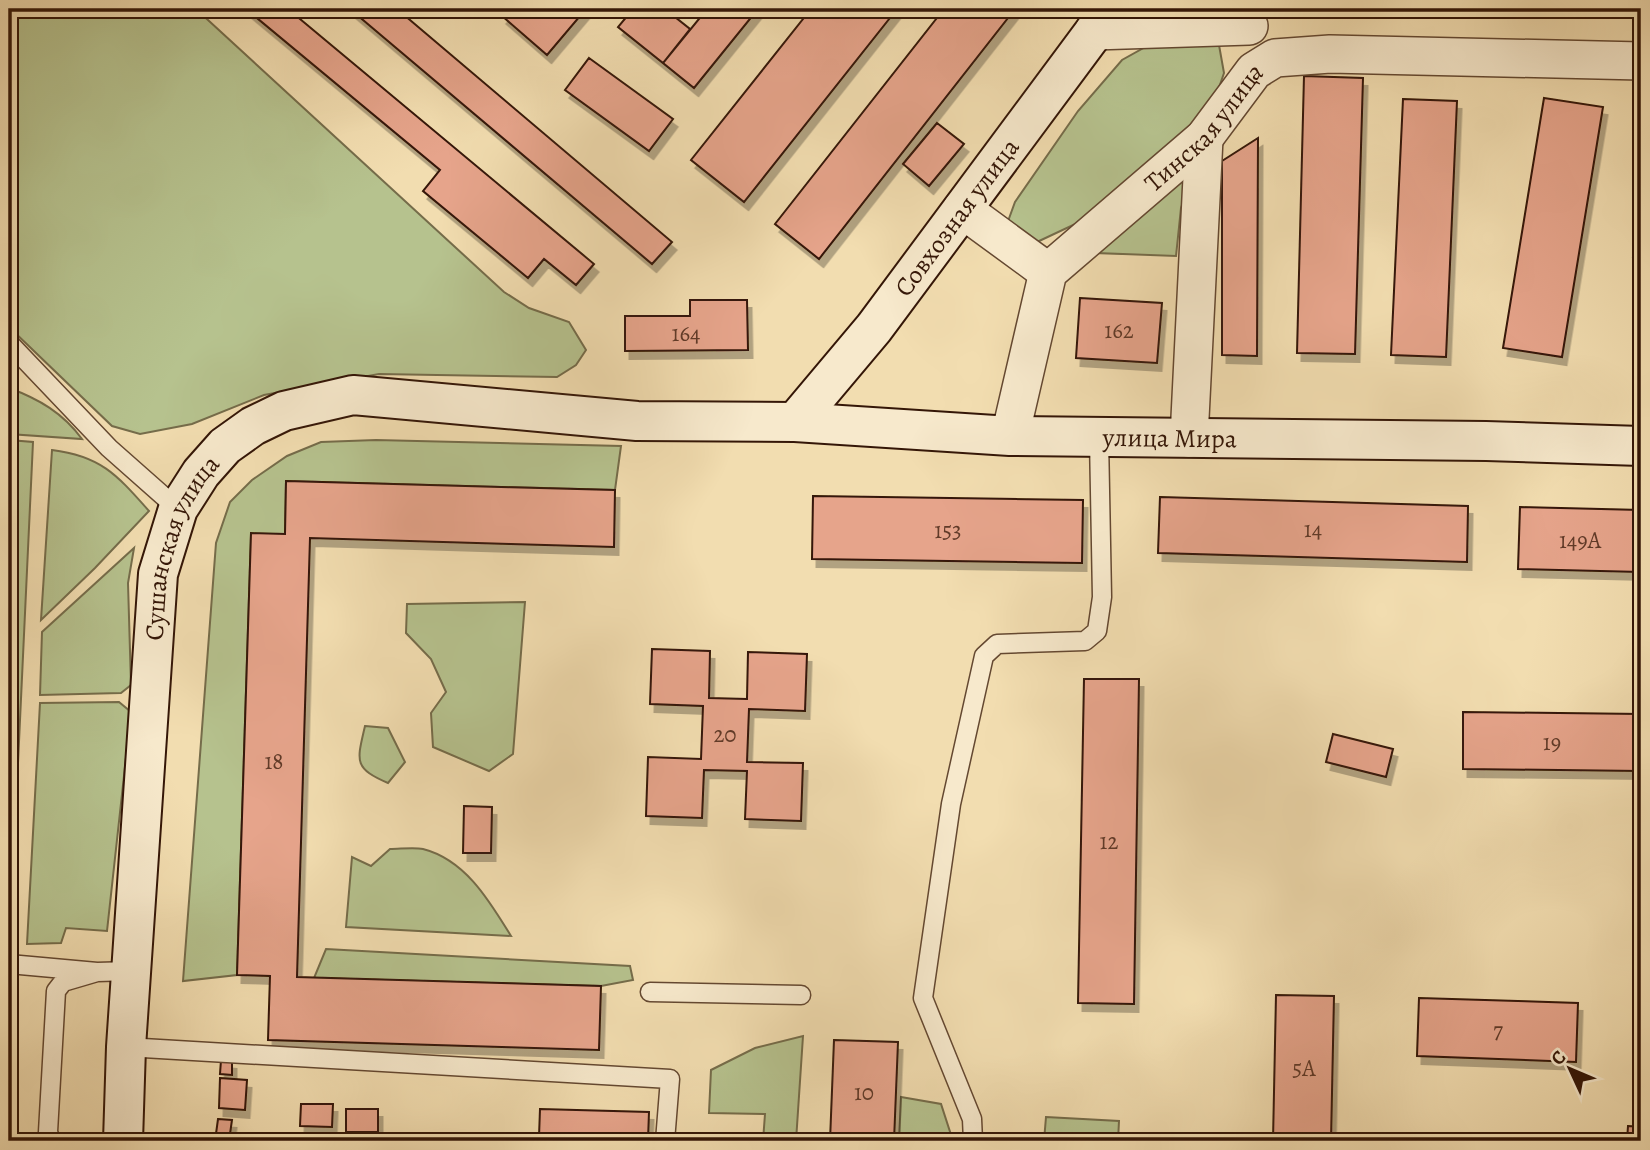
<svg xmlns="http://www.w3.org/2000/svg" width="1650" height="1150" font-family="Alegreya,serif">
<defs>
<filter id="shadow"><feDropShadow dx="4.5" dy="8" stdDeviation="0" flood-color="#0004"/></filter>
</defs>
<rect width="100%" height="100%" fill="#f2ddb0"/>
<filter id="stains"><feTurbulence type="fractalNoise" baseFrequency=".00286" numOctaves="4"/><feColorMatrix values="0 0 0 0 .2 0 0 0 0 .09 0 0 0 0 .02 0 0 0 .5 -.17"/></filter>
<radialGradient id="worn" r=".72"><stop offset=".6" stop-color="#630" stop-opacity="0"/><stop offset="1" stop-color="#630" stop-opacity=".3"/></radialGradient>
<path fill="#b6c28e" stroke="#756c4a" stroke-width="2" d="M9 9H196L504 292 529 308 569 322 586 350 576 365 557 377 379 374 264 395 192 424 140 434 112 426 9 327Z
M1149 45H1219L1224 73 1210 114 1101 212 1037 242 1007 224 1015 202 1078 111 1122 60Z
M1198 161 1181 208 1176 256 1096 253Z
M9 388C39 399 63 413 82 439L9 434Z
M9 440 33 442 13 870H9Z
M376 440 621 446 615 490 286 481 285 534H251L237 975 183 981 216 543 230 502 252 480 287 456 321 442Z
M52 450C101 456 117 475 149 511L95 568 41 620Z
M134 548 128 583 131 685 121 693 40 695 42 632Z
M525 602 513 754 489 771 433 747 431 713 446 692 431 659 406 633 407 604Z
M119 702 131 712 107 931 66 928 61 943 27 944 40 703Z
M365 726 388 728 405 762 388 783C353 768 357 761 365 726Z
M390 849C400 849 414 847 423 849 466 860 490 902 511 936L346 927 352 857 371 866Z
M326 949 630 966 633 980 601 986 314 978Z
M803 1036 796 1141H763L765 1114 709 1113 711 1070 755 1048Z
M901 1097 941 1104 953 1141H899Z
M1046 1117 1119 1121 1118 1141H1044Z"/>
<path fill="#e6a48b" stroke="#341607" stroke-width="2" filter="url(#shadow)" d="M246 9H288L594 264 576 285 544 259 528 278 423 191 440 170Z
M350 9H397L672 242 652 264Z
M508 9H586L547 55 502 16Z
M633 9H673L670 13 690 29 663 63 618 27Z
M707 9H758L694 88 663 63Z
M811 9H897L744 202 691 160Z
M944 9H1015L819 259 775 224Z
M589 58 673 119 649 151 565 90Z
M1304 76 1363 78 1355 354 1297 353Z
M1544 98 1603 107 1562 357 1503 348Z
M1403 99 1457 101 1446 357 1391 355Z
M937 123 964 144 929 186 903 164Z
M1258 138 1257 356 1222 355V161Z
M1641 138V257H1633Z
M1080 298 1162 303 1157 363 1076 358Z
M690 300H747L748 350 625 351V316H690Z
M286 481 615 490 614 547 310 538 297 977 601 986 599 1050 268 1040 270 976 237 975 251 533 285 534Z
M813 496 1083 500 1082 563 812 559Z
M1160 497 1468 506 1467 562 1158 553Z
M1520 507 1641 510V572L1518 569Z
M652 649 710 651 709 698 747 699 748 652 807 654 805 711 749 709 747 762 803 763 801 821 745 819 747 771 704 770 702 818 646 816 648 757 701 759 703 706 650 704Z
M1084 679H1139L1134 1004 1078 1003Z
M1463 712 1641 714V771L1463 769Z
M1333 734 1393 749 1386 777 1326 762Z
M464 806 492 807 491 853H463Z
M1276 995 1334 996 1331 1141H1273Z
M1419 998 1578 1003 1576 1062 1417 1056Z
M834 1040 898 1042 894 1141H830Z
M221 1060 232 1061V1075L220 1074Z
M220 1078 247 1080 245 1110 219 1108Z
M301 1104H333L332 1127 300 1126Z
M346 1109H378V1132H346Z
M540 1109 649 1112 648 1140 539 1137Z
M218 1119 232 1120 229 1141H215Z
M1628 1126 1641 1127V1141H1627Z"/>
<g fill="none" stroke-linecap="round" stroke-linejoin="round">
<defs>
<path id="service" d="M9 343 109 448 178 509
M9 964 97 972 131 971
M650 992 801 995
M126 1047 670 1079 665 1141
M51 1141 48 1132 56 991 63 982 97 972
M973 1141 972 1119 923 998 951 804 984 656 997 644 1085 641 1097 631 1102 597 1099 438"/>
<g id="minor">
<path d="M1094 31 1249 26"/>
<path d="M962 209 1048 272"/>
<path id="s1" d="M1010 436 1048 272 1204 138 1254 71 1275 58 1330 54 1641 61"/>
<path d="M1189 438 1204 138"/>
</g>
<g id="secondary">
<path id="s2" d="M795 422 874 328 1111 9"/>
<path id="s3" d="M123 1141 126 1047 158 574 178 509 201 473 225 446 253 426 284 411 353 395 637 421 795 422 1010 436 1486 441 1641 446"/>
</g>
</defs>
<use href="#service" stroke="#644831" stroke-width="21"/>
<use href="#minor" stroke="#644831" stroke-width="40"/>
<use href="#secondary" stroke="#341607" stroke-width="42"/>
<use href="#service" stroke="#f7e9cc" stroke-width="18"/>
<use href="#minor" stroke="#f7e9cc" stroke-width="37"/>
<use href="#secondary" stroke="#f7e9cc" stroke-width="38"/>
</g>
<g text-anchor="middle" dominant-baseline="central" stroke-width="5" stroke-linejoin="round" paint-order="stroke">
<g font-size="23" fill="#603a28">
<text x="1119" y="330">162</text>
<text x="686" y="333">164</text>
<text x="1313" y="529">14</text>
<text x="948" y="530">153</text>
<text x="1580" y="540">149А</text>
<text x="725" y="734">20</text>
<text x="1552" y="742">19</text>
<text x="274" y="761">18</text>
<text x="1109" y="841">12</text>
<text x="1498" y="1030">7</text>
<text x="1304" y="1068">5А</text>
<text x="864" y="1092">10</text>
</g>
<g font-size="26" fill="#341607" stroke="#f7e9cc">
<text stroke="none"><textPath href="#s1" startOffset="382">Тинская улица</textPath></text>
<text stroke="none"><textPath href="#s2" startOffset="261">Совхозная улица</textPath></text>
<text stroke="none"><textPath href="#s3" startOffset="1673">улица Мира</textPath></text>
<text stroke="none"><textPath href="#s3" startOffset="600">Сушанская улица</textPath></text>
</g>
</g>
<rect width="1650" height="1150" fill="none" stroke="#f2ddb0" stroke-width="35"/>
<rect x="10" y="10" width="1629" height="1129" fill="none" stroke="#341607" stroke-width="3.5"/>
<rect x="18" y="18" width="1615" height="1115" fill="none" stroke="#341607" stroke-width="2"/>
<g transform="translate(1570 1069) rotate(314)" stroke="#f7e9cc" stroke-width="5" paint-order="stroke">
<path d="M0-5L12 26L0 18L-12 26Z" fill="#341607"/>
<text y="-10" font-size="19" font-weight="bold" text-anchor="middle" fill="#341607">С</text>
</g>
<rect width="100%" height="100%" filter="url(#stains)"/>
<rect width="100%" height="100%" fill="url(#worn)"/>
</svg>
